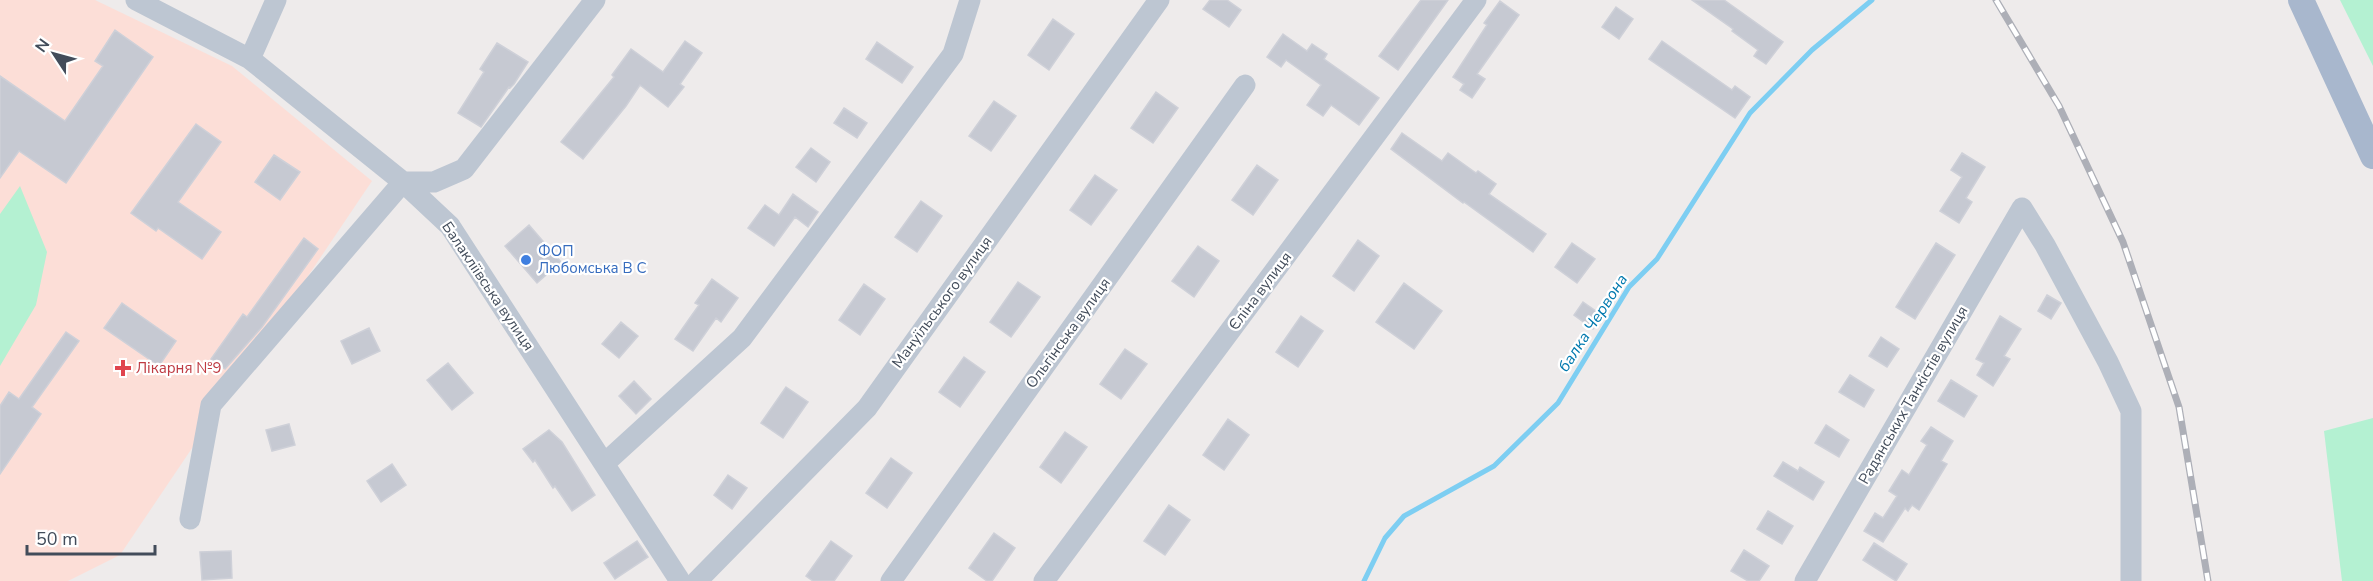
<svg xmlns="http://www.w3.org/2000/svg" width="2373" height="581" font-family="'Nunito Sans',sans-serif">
<rect width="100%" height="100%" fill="#eeebeb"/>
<path fill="#fcded7" d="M0 0H95L232 66 372 181 120 555 68 581H0Z"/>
<path fill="#b4f1d2" d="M2340 0H2373V66Z
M20 186 47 252 36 305 0 366V214Z
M2373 418V581H2342L2324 431Z"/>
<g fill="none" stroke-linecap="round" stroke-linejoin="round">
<path stroke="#7dcef2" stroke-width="5" d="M1364 581 1385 538 1404 516 1494 466 1558 403 1629 287 1657 259 1750 113 1812 50 1872 0"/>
</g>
<path fill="#c6c9d2" stroke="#ced0d8" stroke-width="1.5" d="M1210 0H1227L1241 10 1229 27 1203 9Z
M1421 0H1448L1398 70 1379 56Z
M1692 0H1724L1783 42 1766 64 1754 56 1758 50 1732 31 1733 29Z
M1500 1 1519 15 1477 74 1485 79 1472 98 1460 90 1464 84 1453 77 1487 25 1484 23Z
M1616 7 1633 19 1619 39 1602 27Z
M1053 19 1074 34 1049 70 1028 55Z
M115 30 153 57 66 183 19 151 0 178V76L65 121 103 66 95 61Z
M1283 34 1307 51 1312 44 1327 54 1324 59 1379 98 1359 125 1331 105 1323 116 1307 105 1321 85 1286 60 1281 67 1267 57Z
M685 41 702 53 680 84 684 87 668 107 640 85 626 106 583 159 561 142 614 77 612 75 631 49 663 72Z
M1662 41 1732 90 1735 86 1750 97 1735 118 1649 59Z
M877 42 913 67 902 83 866 59Z
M497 43 528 62 514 84 510 88 509 87 481 127 458 113 484 72 480 69Z
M1156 92 1178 108 1153 143 1131 128Z
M994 101 1016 116 991 151 969 136Z
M844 108 867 123 857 138 834 123Z
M196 124 221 142 178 202 221 232 202 259 158 228 156 231 131 213Z
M1402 133 1442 161 1448 153 1476 173 1478 171 1496 184 1489 194 1546 234 1533 252 1464 202 1463 203 1391 149Z
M811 148 830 162 816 182 796 167Z
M1962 153 1985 167 1966 198 1972 202 1959 223 1940 211 1962 177 1951 170Z
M274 155 300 172 280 200 255 182Z
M1257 165 1278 180 1253 215 1232 200Z
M1095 175 1117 190 1091 225 1070 210Z
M793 194 818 212 808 227 795 217 774 246 748 228 765 205 779 215Z
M921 201 942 216 917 252 895 237Z
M529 225 561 262 537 283 505 246Z
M304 238 318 249 262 327 225 369 211 359 243 314 247 317Z
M1358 240 1379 256 1354 291 1333 276Z
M1572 243 1595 259 1577 283 1555 267Z
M1936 243 1955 255 1915 319 1896 307Z
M1198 246 1219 261 1194 297 1172 281Z
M712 279 738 298 721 322 716 318 693 351 675 339 699 305 695 303Z
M1018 282 1040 297 1011 337 990 322Z
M1404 283 1442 311 1414 349 1376 322Z
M864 284 885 299 860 335 839 320Z
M2047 295 2061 303 2051 319 2038 311Z
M1583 302 1603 316 1593 329 1574 315Z
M122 303 176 341 159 366 104 328Z
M1301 316 1323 331 1298 367 1276 352Z
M2000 316 2021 329 2004 356 2010 359 1993 386 1977 375 1984 363 1976 359Z
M621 322 638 336 619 358 602 344Z
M369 328 380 351 352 364 341 341Z
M66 332 79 341 32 407 41 414 0 474V406L9 392 19 399Z
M1881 337 1899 349 1887 367 1869 356Z
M1125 349 1147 364 1121 399 1100 384Z
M964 357 985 372 960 407 939 392Z
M448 363 473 393 452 410 427 380Z
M1850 375 1874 390 1864 407 1839 392Z
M1951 380 1977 396 1964 417 1938 401Z
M634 381 651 399 636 414 619 396Z
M786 387 808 402 783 438 761 423Z
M1228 419 1249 435 1224 470 1203 455Z
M289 424 295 445 272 451 266 430Z
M1826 425 1849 440 1839 457 1815 443Z
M1931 427 1953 441 1941 461 1947 464 1919 510 1912 505 1908 511 1905 508 1883 542 1864 531 1875 513 1883 518 1897 496 1889 491 1902 470 1909 475 1927 445 1921 441Z
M549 430 562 442 595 495 572 511 555 486 553 488 535 460 533 462 523 449Z
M1065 432 1087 447 1061 483 1040 467Z
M891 458 912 473 887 508 866 493Z
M1783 462 1798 471 1800 467 1824 482 1813 500 1774 476Z
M392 464 406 485 381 502 367 481Z
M728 475 747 488 732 509 714 495Z
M1169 505 1190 520 1165 555 1144 541Z
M1768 511 1793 526 1782 544 1757 529Z
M994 533 1015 548 992 581H987L969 568Z
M637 541 648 557 615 579 604 563Z
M831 541 852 556 834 581H813L806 576Z
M1874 543 1907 564 1896 581 1863 560Z
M1744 550 1769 566 1759 581H1748L1731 571Z
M231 551 232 578 202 580 200 552Z"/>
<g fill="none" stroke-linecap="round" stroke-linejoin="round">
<path stroke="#bdc6d2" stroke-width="21" d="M136 0 250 59 403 182 450 226 680 581
M250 59 276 0
M605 463 742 338 953 54 970 0
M190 519 211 405 403 182H434L464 169 595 0
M697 581 867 408 1159 0
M891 581 1245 85
M1044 581 1476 0
M1805 581 2022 208 2045 245 2108 362 2131 411V581"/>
<path stroke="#a8b7cd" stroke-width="26" d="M2301 0 2373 156"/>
<defs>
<path id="rail" d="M1996 0 2059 106 2123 242 2179 407 2208 581"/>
</defs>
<use href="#rail" stroke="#adafb7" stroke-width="7"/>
<use href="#rail" stroke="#fff" stroke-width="4.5" stroke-dasharray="14" stroke-linecap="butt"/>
</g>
<circle fill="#3f7fe0" stroke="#fff" stroke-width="2" cx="526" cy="260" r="6"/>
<path fill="#e0444e" stroke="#fff" stroke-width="2" d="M120 359h6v6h6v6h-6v6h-6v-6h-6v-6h6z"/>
<g text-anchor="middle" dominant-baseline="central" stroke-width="4.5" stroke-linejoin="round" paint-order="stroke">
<g font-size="15" fill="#366cbe" stroke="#fff" text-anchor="start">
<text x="538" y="251">ФОП<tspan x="538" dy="17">Любомська В С</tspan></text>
</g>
<g font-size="15" fill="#424c5a" stroke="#fff">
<text transform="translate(488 286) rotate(56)">Балакліївська вулиця</text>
<text transform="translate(1260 291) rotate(-53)">Єліна вулиця</text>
<text transform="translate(942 302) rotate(-54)">Мануїльського вулиця</text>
<text transform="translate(1068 333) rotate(-54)">Ольгінська вулиця</text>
<text transform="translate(1913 395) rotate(-60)">Радянських Танкістів вулиця</text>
</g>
<g font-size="15" fill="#be3a42" stroke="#fff" text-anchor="start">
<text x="136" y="368">Лікарня №9</text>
</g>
<g font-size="16" font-style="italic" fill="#0179ae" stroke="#fff">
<text transform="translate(1593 323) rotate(-57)">балка Червона</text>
</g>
</g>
<g transform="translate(54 54) rotate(306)" stroke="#ffffff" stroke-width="4.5" paint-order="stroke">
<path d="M0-4.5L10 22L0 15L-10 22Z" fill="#424c5a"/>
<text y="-9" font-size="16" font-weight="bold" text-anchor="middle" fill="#424c5a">N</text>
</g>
<path d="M27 545v9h128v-9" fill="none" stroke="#424c5a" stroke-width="3"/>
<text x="36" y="545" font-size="18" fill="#424c5a" stroke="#ffffff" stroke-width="4.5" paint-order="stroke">50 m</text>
</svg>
